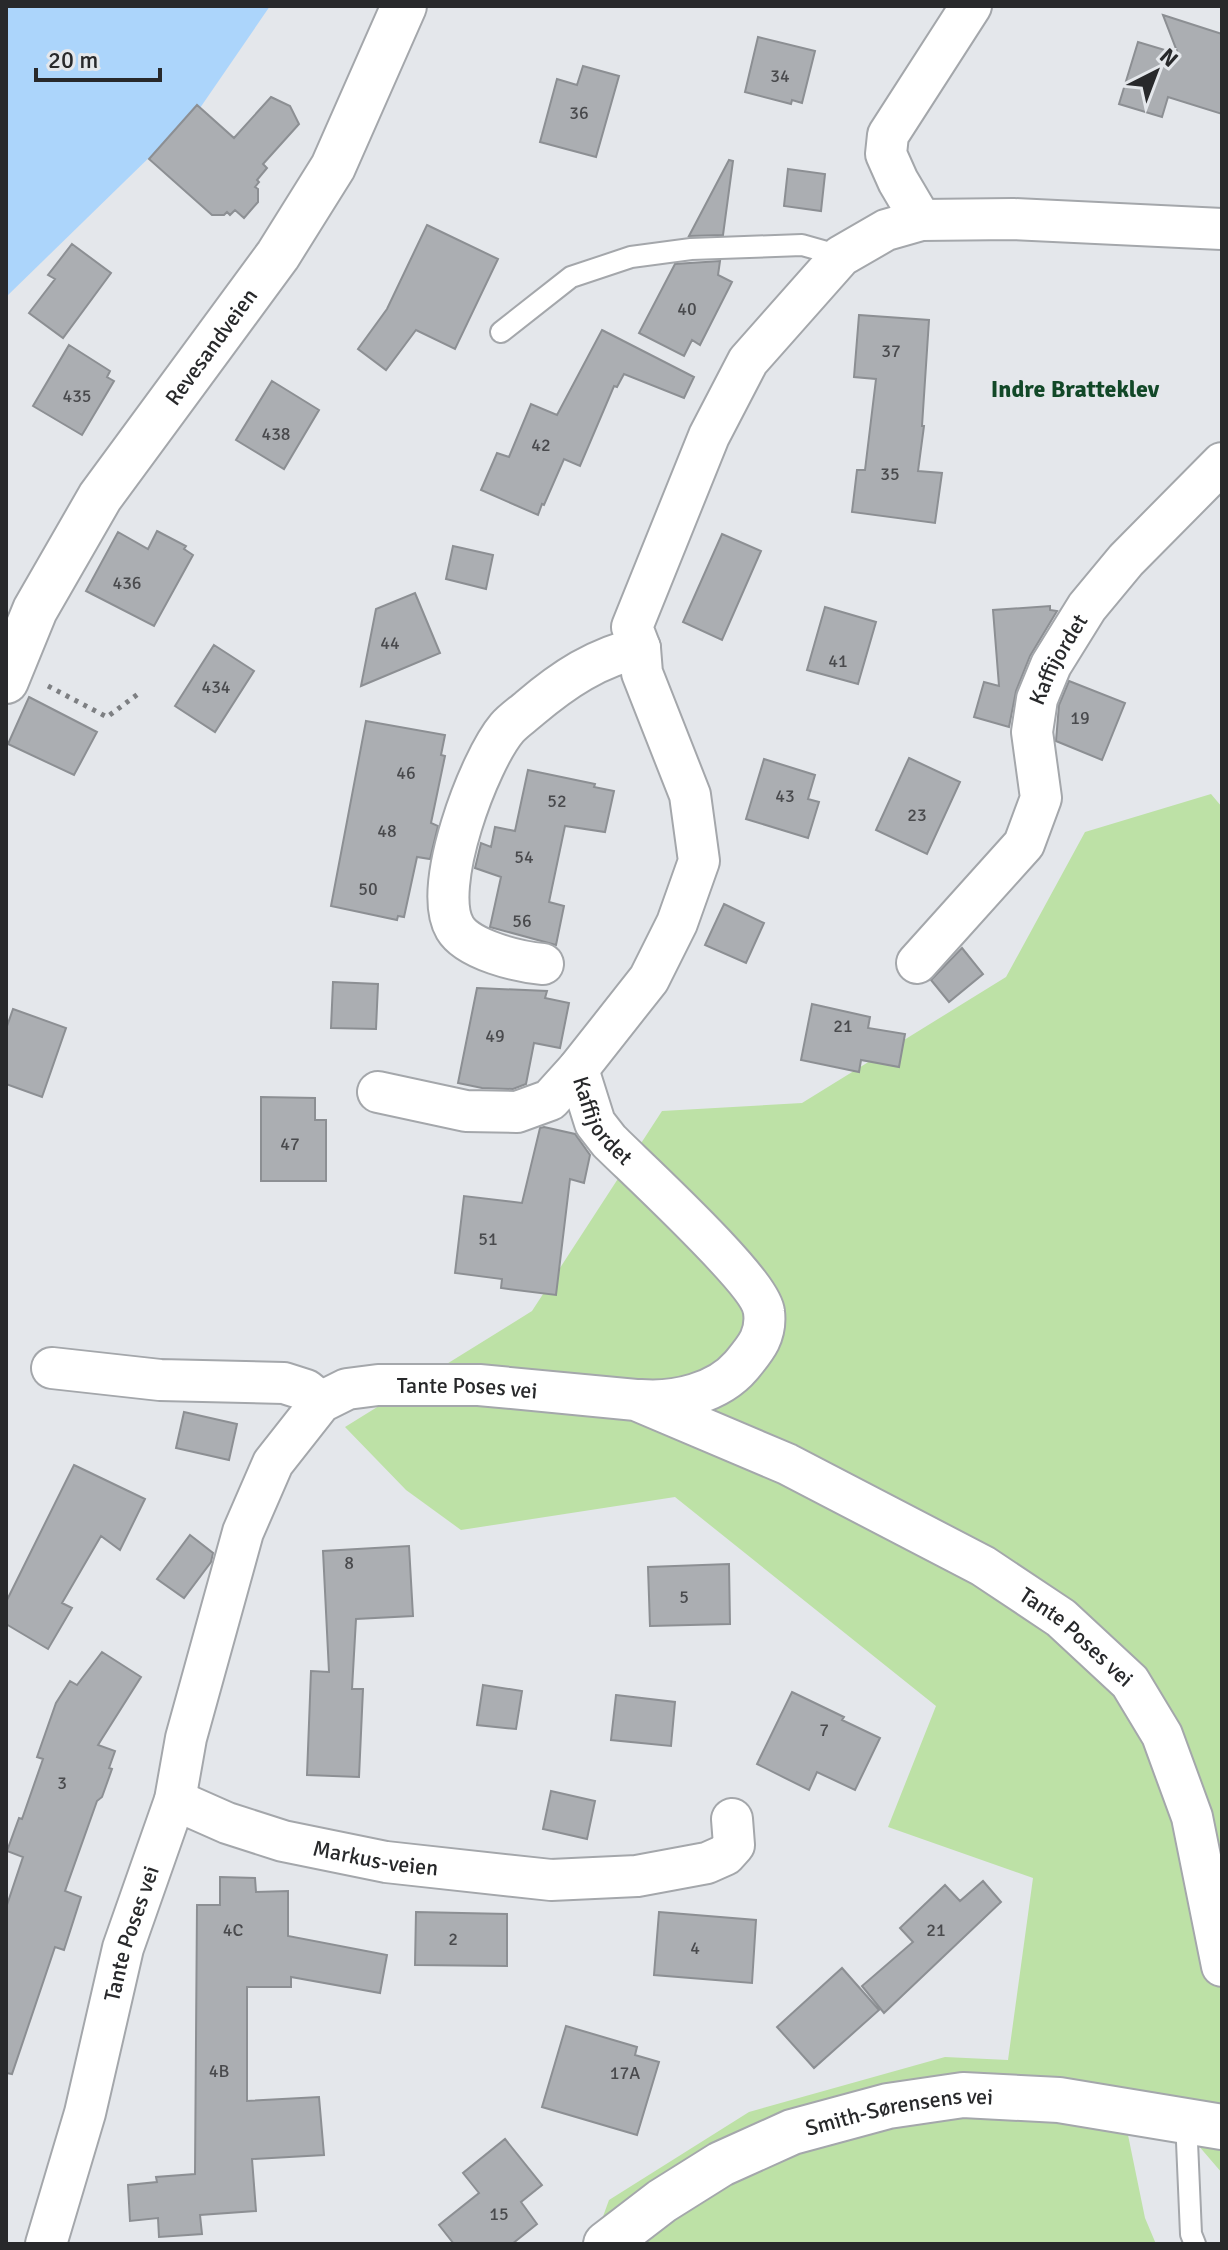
<svg xmlns="http://www.w3.org/2000/svg" width="1228" height="2250" font-family="Signika,sans-serif">
<rect width="100%" height="100%" fill="#e4e7eb"/>
<path fill="#bde1a6" d="M1211 794 1222 807V2173L1179 2123 1128 2135 1145 2218 1156 2244H593L609 2200 749 2112 945 2057 1008 2060 1033 1878 888 1827 936 1706 675 1497 461 1530 406 1490 345 1427 532 1311 662 1111 802 1103 1006 977 1085 832Z"/>
<path fill="#acd5fb" d="M6 6H270L200 108 6 297Z"/>
<path fill="#abaeb2" stroke="#8c8f93" stroke-width="2" d="M1163 15 1222 34V114L1168 97 1162 117 1119 104 1138 42 1178 54Z
M758 37 815 51 802 103 792 100 791 104 745 92Z
M583 66 619 76 596 157 540 142 557 79 577 85Z
M271 97 290 106 299 124 263 164 267 168 257 180 259 182 255 187 258 189V202L244 218 235 210 230 215 227 212 224 215H212L149 159 197 105 234 138Z
M729 160 733 161 723 235 689 236Z
M788 169 825 174 821 211 784 206Z
M427 225 498 259 455 349 416 330 386 370 358 349 387 309Z
M72 244 111 273 63 338 29 313 55 279 48 275Z
M720 261 718 275 732 282 700 345 692 340 684 356 639 333 675 264Z
M859 315 929 320 922 426H924L918 471 942 473 935 523 852 512 857 470H865L876 379 854 377Z
M602 330 694 377 684 398 624 374 617 387 614 386 580 466 564 459 544 505 542 504 538 515 481 490 497 453 509 457 531 404 557 415Z
M69 345 110 371 107 377 114 381 82 435 33 406Z
M272 381 319 410 284 469 236 440Z
M157 531 186 546 184 549 193 555 154 626 86 591 118 532 148 549Z
M722 534 761 551 722 640 683 622Z
M453 546 493 555 486 589 446 579Z
M415 593 440 653 361 686 376 609Z
M1050 606V610L1057 611 1030 656 1016 691 1009 727 974 717 984 682 999 686 993 610Z
M825 607 876 622 858 684 807 670Z
M214 645 254 671 215 732 175 706Z
M1069 681 1125 703 1102 760 1056 741 1059 705Z
M29 697 97 732 74 775 8 744Z
M366 721 445 735 441 755 445 756 431 823 438 826 430 859 417 857 404 917 398 916 397 920 331 906Z
M909 758 960 782 927 854 876 830Z
M764 759 815 775 808 799 819 802 808 838 746 819Z
M528 770 595 784 594 787 614 791 605 832 565 826 549 902 564 906 556 945 490 927 501 877 475 868 481 843 491 847 495 827 515 831Z
M724 904 764 923 746 963 705 945Z
M962 948 983 974 949 1002 931 980Z
M333 982 378 984 376 1029 331 1028Z
M477 988 547 991 545 998 569 1003 560 1048 534 1043 526 1084 513 1089 482 1088 458 1083Z
M812 1004 870 1017 868 1028 905 1034 899 1067 861 1060 859 1072 801 1060Z
M13 1009 66 1028 42 1097 6 1084V1029Z
M261 1097 315 1098V1120H326V1181H261Z
M544 1127 575 1134 590 1155 584 1183 570 1179 556 1295 501 1288 502 1279 455 1273 464 1196 522 1203 540 1128Z
M184 1412 237 1424 229 1460 176 1448Z
M74 1465 145 1499 120 1550 101 1536 62 1603 72 1608 48 1649 6 1624V1602Z
M190 1535 213 1553 211 1562 184 1598 157 1579Z
M409 1546 413 1616 356 1619 352 1689H363L359 1777 307 1775 311 1671 329 1672 323 1551Z
M729 1564 730 1624 650 1626 648 1567Z
M102 1652 141 1677 98 1745 115 1751 109 1768 112 1769 102 1797 97 1801 65 1891 81 1897 64 1950 55 1947 12 2074 6 2073V1908L23 1857 7 1851 19 1818 22 1819 43 1759 37 1757 56 1703 70 1681 77 1685Z
M483 1685 522 1691 516 1729 477 1725Z
M792 1692 844 1717 842 1720 880 1738 855 1790 817 1772 809 1790 757 1764Z
M616 1695 675 1702 671 1746 611 1740Z
M551 1791 595 1801 587 1839 543 1829Z
M220 1877 255 1878 256 1892 288 1891V1936L387 1955 380 1993 291 1977V1987H247V2101L319 2097 324 2155 252 2159 256 2211 200 2215 202 2234 159 2237 158 2218 130 2221 128 2185 157 2182 156 2177 195 2174 197 1905H220Z
M983 1881 1001 1902 884 2013 862 1986 913 1942 900 1928 945 1885 960 1901Z
M416 1912 507 1914V1966L415 1965Z
M659 1912 756 1920 752 1983 654 1975Z
M842 1968 879 2010 814 2068 777 2027Z
M566 2026 637 2047 635 2055 659 2062 637 2135 542 2107Z
M505 2139 542 2185 521 2202 537 2224 512 2244H454L439 2225 479 2193 463 2173Z"/>
<g fill="none" stroke-linecap="round" stroke-linejoin="round">
<defs>
<path id="lane" d="M501 332 571 277 631 257 691 249 802 245 841 256
M1186 2119 1191 2234 1195 2244"/>
<g id="street">
<path d="M921 220 898 181 886 154 888 135 971 6"/>
<path id="s1" d="M917 963 1024 844 1041 798 1032 732 1037 699 1051 665 1087 607 1126 560 1222 463"/>
<path d="M543 964C519 962 468 950 455 928 431 888 479 761 507 728 513 721 522 715 530 708 563 680 597 657 640 648"/>
<path id="s2" d="M578 1069 595 1123 609 1141C637 1169 761 1282 764 1312 767 1336 755 1349 741 1366 718 1393 675 1403 640 1400"/>
<path d="M378 1092 466 1111 517 1112 550 1100 578 1069 649 979 677 923 699 861 690 795 642 673 640 648 632 627 709 436 748 361 841 256 886 230 921 220 1013 219 1222 229"/>
<path d="M52 1368 160 1380 284 1383 306 1390 321 1402"/>
<path id="s3" d="M175 1800 227 1823 283 1841 386 1862 551 1880 637 1876 707 1863 725 1855 734 1845 732 1819"/>
<path id="s4" d="M46 2244 85 2113 123 1948 175 1800 186 1738 243 1532 273 1463 321 1402 347 1389 378 1385H479L636 1400 787 1464 983 1566 1061 1618 1130 1682 1162 1735 1192 1817 1222 1966"/>
</g>
<g id="secondary">
<path id="s5" d="M6 681 35 610 100 497 278 255 333 167 404 6"/>
<path id="s6" d="M606 2244 662 2201 721 2164 792 2132 888 2106 963 2095 1059 2100 1222 2127"/>
</g>
</defs>
<use href="#lane" stroke="#a4a7ab" stroke-width="24"/>
<use href="#street" stroke="#a4a7ab" stroke-width="44"/>
<use href="#secondary" stroke="#a4a7ab" stroke-width="48"/>
<path stroke="#7d7f82" stroke-width="5" stroke-dasharray="4 6" stroke-linecap="butt" d="M48 686 107 717 138 694"/>
<use href="#lane" stroke="#fff" stroke-width="20"/>
<use href="#street" stroke="#fff" stroke-width="40"/>
<use href="#secondary" stroke="#fff" stroke-width="44"/>
</g>
<g text-anchor="middle" dominant-baseline="central" stroke-width="6" stroke-linejoin="round" paint-order="stroke">
<g font-size="18" fill="#494a4d">
<text x="780" y="76">34</text>
<text x="579" y="113">36</text>
<text x="687" y="309">40</text>
<text x="891" y="351">37</text>
<text x="77" y="396">435</text>
<text x="276" y="434">438</text>
<text x="541" y="445">42</text>
<text x="890" y="474">35</text>
<text x="127" y="583">436</text>
<text x="390" y="643">44</text>
<text x="838" y="661">41</text>
<text x="216" y="687">434</text>
<text x="1080" y="718">19</text>
<text x="406" y="773">46</text>
<text x="785" y="796">43</text>
<text x="557" y="801">52</text>
<text x="917" y="815">23</text>
<text x="387" y="831">48</text>
<text x="524" y="857">54</text>
<text x="368" y="889">50</text>
<text x="522" y="921">56</text>
<text x="843" y="1026">21</text>
<text x="495" y="1036">49</text>
<text x="290" y="1144">47</text>
<text x="488" y="1239">51</text>
<text x="349" y="1563">8</text>
<text x="684" y="1597">5</text>
<text x="824" y="1730">7</text>
<text x="62" y="1783">3</text>
<text x="233" y="1930">4C</text>
<text x="936" y="1930">21</text>
<text x="453" y="1939">2</text>
<text x="695" y="1948">4</text>
<text x="219" y="2071">4B</text>
<text x="625" y="2073">17A</text>
<text x="499" y="2214">15</text>
</g>
<g font-size="22" fill="#28292b" stroke="#e4e7eb">
<text stroke="none"><textPath href="#s5" startOffset="394">Revesandveien</textPath></text>
<text stroke="none"><textPath href="#s1" startOffset="354">Kaffijordet</textPath></text>
<text stroke="none"><textPath href="#s2" startOffset="58">Kaffijordet</textPath></text>
<text stroke="none"><textPath href="#s4" startOffset="1042">Tante Poses vei</textPath></text>
<text stroke="none"><textPath href="#s4" startOffset="1714">Tante Poses vei</textPath></text>
<text stroke="none"><textPath href="#s3" startOffset="210">Markus-veien</textPath></text>
<text stroke="none"><textPath href="#s4" startOffset="322">Tante Poses vei</textPath></text>
<text stroke="none"><textPath href="#s6" startOffset="328">Smith-Sørensens vei</textPath></text>
</g>
<g font-size="24" font-weight="bold" fill="#124828" stroke="#e4e7eb">
<text x="1075" y="389">Indre Bratteklev</text>
</g>
</g>
<rect width="1228" height="2250" fill="none" stroke="#28292b" stroke-width="16"/>
<g transform="translate(1156 72) rotate(42)" stroke="#e4e7eb" stroke-width="6" paint-order="stroke">
<path d="M0-6L14 30L0 20L-14 30Z" fill="#28292b"/>
<text y="-12" font-size="22" font-weight="bold" text-anchor="middle" fill="#28292b">N</text>
</g>
<path d="M36 68v12h124v-12" fill="none" stroke="#28292b" stroke-width="4"/>
<text x="48" y="68" font-size="24" fill="#28292b" stroke="#e4e7eb" stroke-width="6" paint-order="stroke">20 m</text>
</svg>
